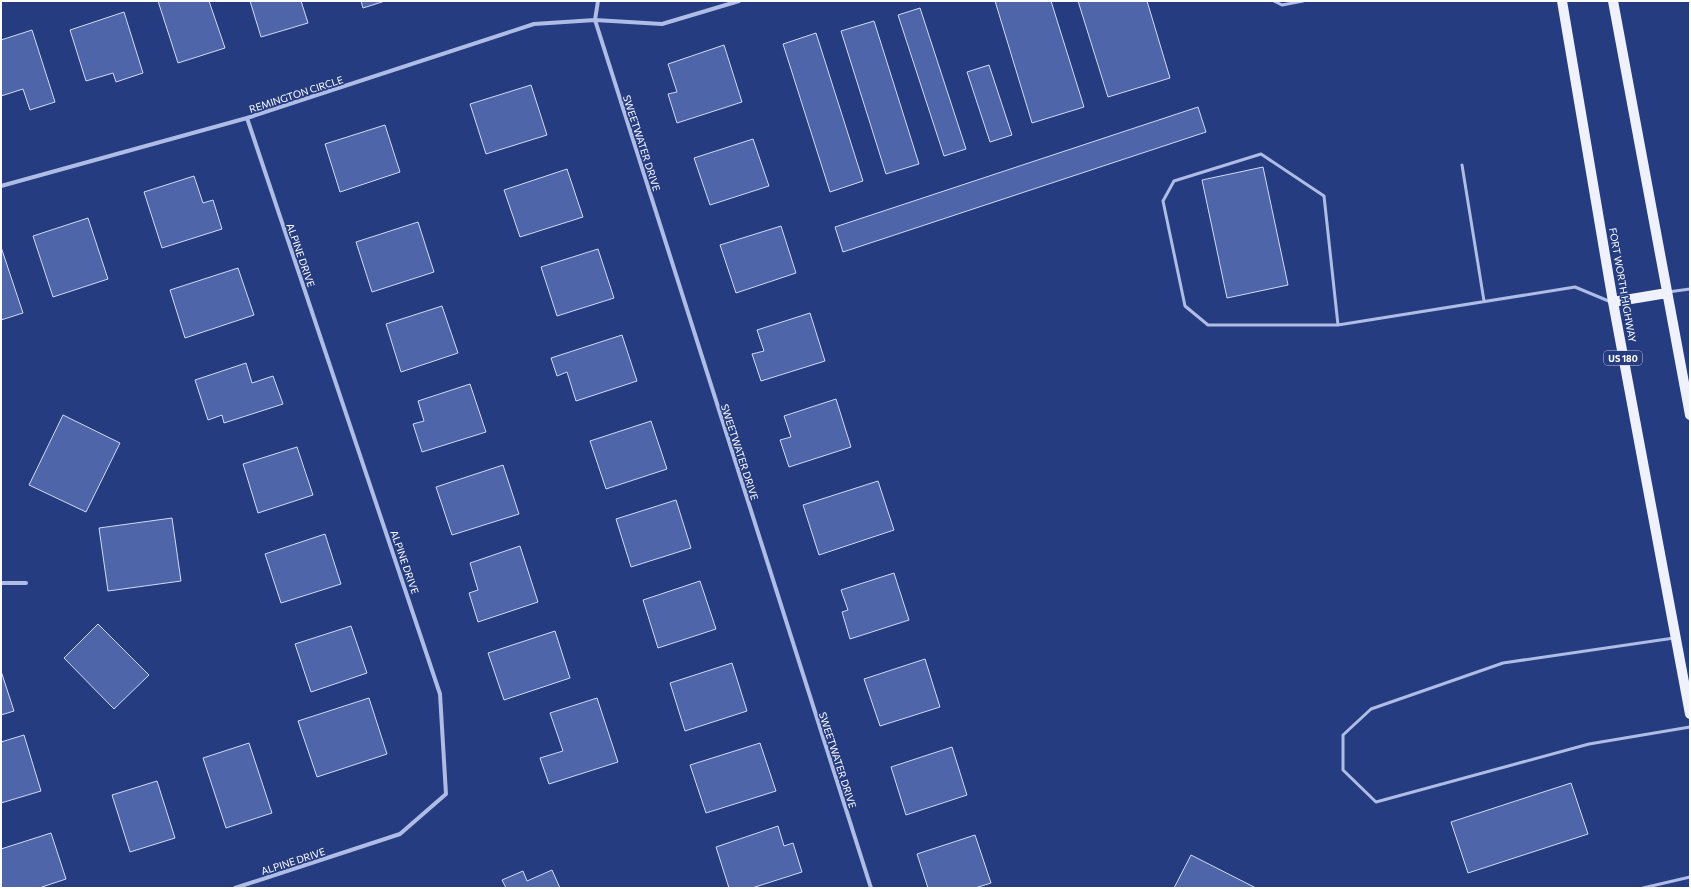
<svg xmlns="http://www.w3.org/2000/svg" width="1691" height="889" font-family="Commissioner,sans-serif">
<rect width="100%" height="100%" fill="#263c80"/>
<path fill="#4f65a9" stroke="#d1daf5" d="M158 1H209L225 48 178 63Z
M250 1H301L308 23 261 37Z
M361 1H385L363 8Z
M995 1H1051L1084 107 1032 123Z
M1078 1H1147L1170 78 1108 97Z
M920 8 966 149 944 156 898 15Z
M124 12 143 73 116 82 113 73 86 81 70 30Z
M874 21 919 164 886 174 841 31Z
M32 30 55 102 30 110 23 89 1 96V40Z
M816 33 863 181 830 192 783 44Z
M724 45 742 102 677 123 668 94 677 92 668 64Z
M989 65 1012 135 990 142 967 72Z
M531 85 547 135 486 154 470 104Z
M1198 107 1206 132 843 252 835 227Z
M385 125 400 172 340 192 325 144Z
M753 139 769 186 710 205 694 158Z
M1263 167 1288 285 1227 298 1202 180Z
M567 169 583 217 520 237 504 190Z
M194 176 203 203 213 200 222 229 162 248 144 192Z
M88 218 108 279 53 297 33 236Z
M418 222 434 272 372 292 356 242Z
M781 226 796 273 736 293 720 245Z
M1 247 23 313 1 320Z
M598 249 614 298 557 316 541 267Z
M238 268 254 315 185 338 170 290Z
M442 306 458 353 401 372 386 324Z
M810 313 825 361 761 381 752 354 764 351 757 330Z
M622 335 637 381 576 401 567 372 557 376 551 358Z
M246 363 252 383 273 376 283 404 224 423 222 415 208 420 195 380Z
M470 384 486 432 422 452 413 424 424 421 418 401Z
M836 399 851 447 789 467 780 440 791 437 784 416Z
M63 415 120 443 86 512 29 485Z
M651 421 667 469 606 489 590 441Z
M297 447 313 495 258 513 243 464Z
M503 465 519 514 452 535 436 487Z
M878 481 894 530 819 555 803 505Z
M676 500 691 548 631 567 616 519Z
M172 518 181 581 108 591 99 528Z
M325 534 341 584 281 603 265 554Z
M520 546 538 602 478 622 469 593 478 590 470 563Z
M894 573 909 620 850 639 842 612 848 610 841 590Z
M700 581 716 629 658 648 643 600Z
M98 624 149 675 114 709 64 658Z
M351 626 367 673 311 692 295 644Z
M555 631 570 678 504 700 488 653Z
M925 659 940 707 880 726 864 679Z
M732 663 747 711 685 731 670 683Z
M1 671 14 711 1 715Z
M369 698 387 754 317 777 298 721Z
M597 698 618 762 549 784 540 758 563 751 550 713Z
M24 735 41 791 1 803V742Z
M249 743 272 813 226 828 203 758Z
M760 743 776 791 706 813 690 765Z
M952 747 967 795 906 815 891 767Z
M157 781 175 838 130 852 112 795Z
M1571 783 1588 834 1468 873 1451 822Z
M778 826 784 846 793 843 802 872 752 888H729L716 847Z
M51 833 66 879 39 888H1V849Z
M975 835 991 883 975 888H928L917 854Z
M1191 855 1256 888H1174Z
M552 870 560 888H506L502 880 523 871 527 881Z"/>
<g fill="none" stroke-linecap="round" stroke-linejoin="round">
<path stroke="#aebce6" stroke-width="3" d="M1274 1 1282 5 1303 1
M1462 165 1484 301
M1668 292 1690 289
M1338 325 1324 196 1261 154 1174 181 1163 201 1185 306 1208 325H1338L1575 287 1611 302
M1674 638 1503 663 1371 709 1343 735V770L1376 802 1589 744 1690 727
M1643 888 1690 877"/>
<path stroke="#aebce6" stroke-width="4" d="M598 1 595 20 871 888
M1 186 247 118 534 24 595 20 662 24 739 1
M1 583H26
M235 888 400 834 446 794 440 694 247 118"/>
<path stroke="#eff1fd" stroke-width="10" d="M1562 1 1613 302 1690 714
M1613 1 1690 415
M1613 302 1667 293"/>
</g>
<g text-anchor="middle" dominant-baseline="central" stroke-width="3.5" stroke-linejoin="round" paint-order="stroke">
<rect fill="#263c80" stroke="#bec4d9" stroke-width="1" x="1604" y="351" width="38" height="14" rx="3"/>
<g font-size="9" font-weight="bold" fill="#fff">
<text x="1623" y="358">US 180</text>
</g>
<g font-size="10" fill="#fff" stroke="#263c80">
<text transform="translate(296 94) rotate(-18)">REMINGTON CIRCLE</text>
<text transform="translate(642 143) rotate(72)">SWEETWATER DRIVE</text>
<text transform="translate(301 255) rotate(71)">ALPINE DRIVE</text>
<text transform="translate(1623 285) rotate(80)">FORT WORTH HIGHWAY</text>
<text transform="translate(740 452) rotate(72)">SWEETWATER DRIVE</text>
<text transform="translate(405 562) rotate(71)">ALPINE DRIVE</text>
<text transform="translate(838 760) rotate(72)">SWEETWATER DRIVE</text>
<text transform="translate(293 861) rotate(-18)">ALPINE DRIVE</text>
</g>
</g>
<rect width="1691" height="889" fill="none" stroke="#ffffff" stroke-width="4"/>
</svg>
